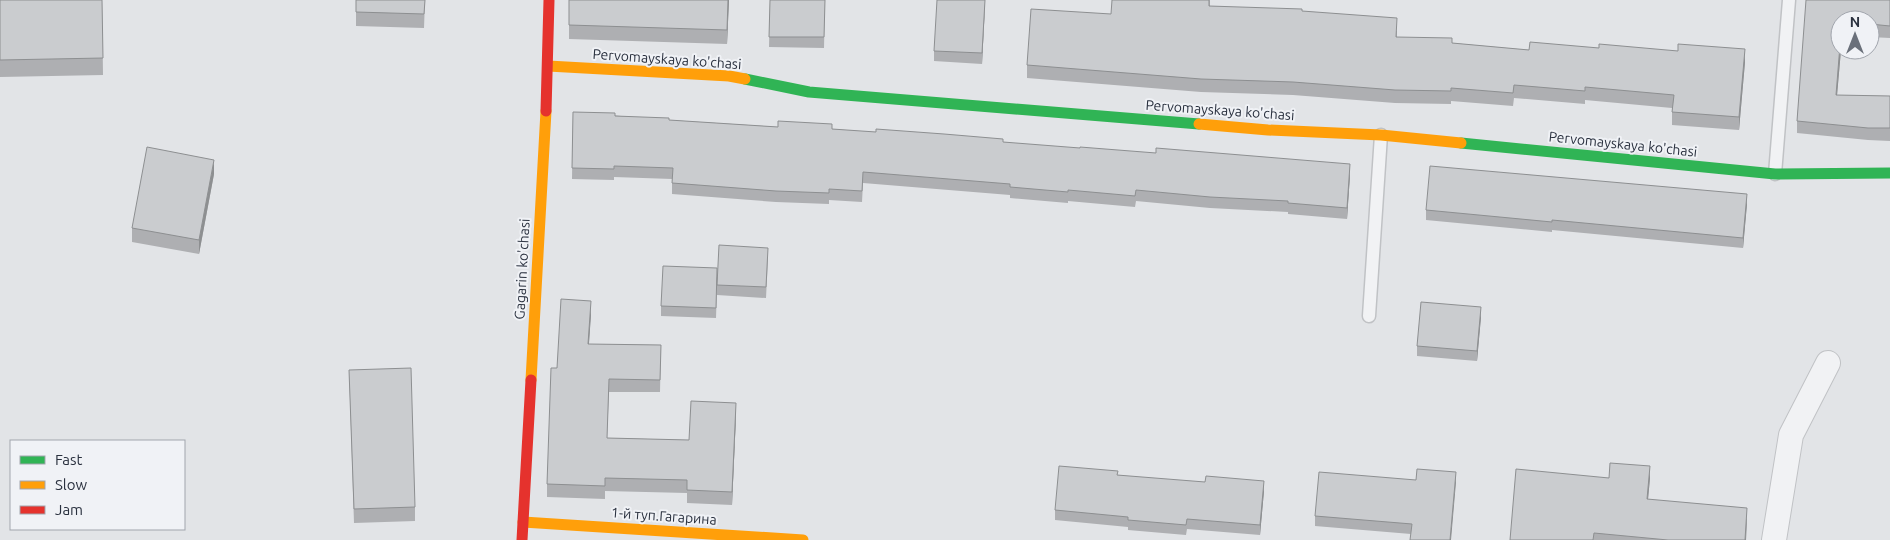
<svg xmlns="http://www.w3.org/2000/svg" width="1890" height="540" font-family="Ubuntu,sans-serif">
<rect width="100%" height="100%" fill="#e2e4e7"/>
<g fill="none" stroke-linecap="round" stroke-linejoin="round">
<defs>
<path id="lane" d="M1775 174 1789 0
M1369 316 1381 135"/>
<path id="street" d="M1774 540 1791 435 1828 363"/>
</defs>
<use href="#lane" stroke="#c0c2c5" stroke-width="15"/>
<use href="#street" stroke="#c0c2c5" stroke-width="26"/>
<use href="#lane" stroke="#f1f2f4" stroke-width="12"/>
<use href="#street" stroke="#f1f2f4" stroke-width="24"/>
<path stroke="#30b455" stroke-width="11" d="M745 79 809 92 1199 124
M1461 143 1775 174 1890 173"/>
<path stroke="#ff9f0a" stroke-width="11" d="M548 66 729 76 745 79
M1199 124 1268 130 1381 135 1461 143
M531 380 546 111
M523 522 803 540"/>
<path stroke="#e5322d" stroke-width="11" d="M546 111 549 0
M522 540 531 380"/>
</g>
<path fill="#aeafb2" d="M0 0H102L103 75 0 77Z
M356 0H425L424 28 356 26Z
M569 0H729L727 44 569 39Z
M770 0H825L824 48 769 47Z
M1210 0V6L1302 11 1397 31V37L1452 43 1529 50 1745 62 1739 130 1672 125V108L1585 100V104L1514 98 1513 106 1451 101V104L1395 103 1293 95 1201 92 1027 78V65L1111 14Z
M1890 0V38L1870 37V20H1840L1841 50 1837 95 1890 96V141L1868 140 1797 133V121L1806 12Z
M985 5 982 64 934 61V51Z
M573 112 669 120 778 127 832 129 1003 142 1350 175 1347 219 1288 214V212L1210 208 1136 201 1135 207 1068 201V203L1010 198V195L863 183 862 202 829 200V204L776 202 672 194V179L614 177V180L572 179Z
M214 174 199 254 132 242V228Z
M1747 204 1743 248 1552 230V232L1426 220V210Z
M768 258 766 298 717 295V288L716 318 661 316V306L717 277Z
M591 314 589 344 661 345 660 392H609L607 438 689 440 736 416 732 505 687 503V493L605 491V499L547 497V484L557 368Z
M1481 317 1477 361 1417 356V346Z
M349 370 415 507V521L354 523Z
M1118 475 1264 491 1260 535 1187 529 1186 535 1128 530V527L1055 520V510Z
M1609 478H1650L1648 499 1747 519 1746 540H1510Z
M1416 480 1456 482 1411 534 1315 526V516Z"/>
<path fill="#8d8f91" d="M728 0H729L727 44V30Z
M985 0V5L982 64V53Z
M1840 45 1841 50 1836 107V95Z
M1745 49V62L1739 130V117Z
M214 160V174L199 254V240Z
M1350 164V175L1347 219V208Z
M1747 194V204L1743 248V238Z
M591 301V314L588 356V344Z
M1481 307V317L1477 361V351Z
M736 403V416L732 505V492Z
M1650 466V478L1647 510V499Z
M1456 472V482L1451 540H1450Z
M1264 481V491L1260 535V525Z
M1747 508 1746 540H1745Z"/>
<path fill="#cacccf" stroke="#8d8f91" d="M0 0H102L103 58 0 60Z
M356 0H425L424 14 356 12Z
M569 0H728L727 30 569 25Z
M770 0H825L824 37H769Z
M937 0H985L982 53 934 51Z
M1112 0H1209V6L1302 9V11L1397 18 1396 37 1452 38V43L1529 50 1530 42 1599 48V44L1678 51V44L1745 49 1739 117 1672 112 1674 95 1585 87V91L1514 85 1513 93 1451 88V91L1395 90 1293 82 1201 79 1027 65 1031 9 1111 14Z
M1806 0H1890V26L1870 24V20H1840V45L1836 95 1890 96V128H1868L1797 121Z
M573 112 615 113V116L669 118V120L778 127V121L832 124V129L876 132V129L944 134 1003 139V142L1080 148V147L1156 153V148L1350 164 1347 208 1288 203V201L1210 197 1136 190 1135 196 1068 190V192L1010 187V184L863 172 862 191 829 189V193L776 191 672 183 673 168 614 166V169L572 168Z
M147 147 214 160 199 240 132 228Z
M1430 166 1747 194 1743 238 1552 220V222L1426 210Z
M719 245 768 248 766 287 717 285Z
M663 266 717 268 716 308 661 306Z
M561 299 591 301 588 344 661 345 660 380 609 379 607 438 689 440 691 401 736 403 732 492 687 490V480L605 478V486L547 484 551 368H557Z
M1421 302 1481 307 1477 351 1417 346Z
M411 368 415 507 354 509 349 370Z
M1610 463 1650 466 1647 499 1747 508 1745 540H1668L1594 533 1593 540H1510L1516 469 1609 478Z
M1059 466 1118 471 1117 475 1205 482 1206 476 1264 481 1260 525 1187 519 1186 525 1128 520V517L1055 510Z
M1417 469 1456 472 1450 540H1410L1412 524 1315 516 1319 472 1416 480Z"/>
<g text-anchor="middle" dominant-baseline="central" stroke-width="4" stroke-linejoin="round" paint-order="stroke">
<g font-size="14" fill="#2a313f" stroke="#f0f2f6">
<text transform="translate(667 59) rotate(4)">Pervomayskaya ko'chasi</text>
<text transform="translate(1220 110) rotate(4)">Pervomayskaya ko'chasi</text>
<text transform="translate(1623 144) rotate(6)">Pervomayskaya ko'chasi</text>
<text transform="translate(522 269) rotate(-87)">Gagarin ko'chasi</text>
<text transform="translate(664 516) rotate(4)">1-й туп.Гагарина</text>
</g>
</g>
<rect x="10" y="440" width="175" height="90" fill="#f0f2f6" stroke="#a1a5ad"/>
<rect x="20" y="456" width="25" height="8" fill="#30b455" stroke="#a1a5ad"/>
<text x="55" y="465" font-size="15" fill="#2a313f">Fast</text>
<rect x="20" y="481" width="25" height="8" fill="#ff9f0a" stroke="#a1a5ad"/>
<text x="55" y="490" font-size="15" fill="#2a313f">Slow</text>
<rect x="20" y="506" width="25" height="8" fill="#e5322d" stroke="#a1a5ad"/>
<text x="55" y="515" font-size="15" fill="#2a313f">Jam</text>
<g transform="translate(1855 35)"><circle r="24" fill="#f0f2f6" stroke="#a1a5ad"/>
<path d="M0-4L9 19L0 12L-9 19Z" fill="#6a707a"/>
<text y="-8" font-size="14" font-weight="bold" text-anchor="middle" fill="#2a313f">N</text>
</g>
</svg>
